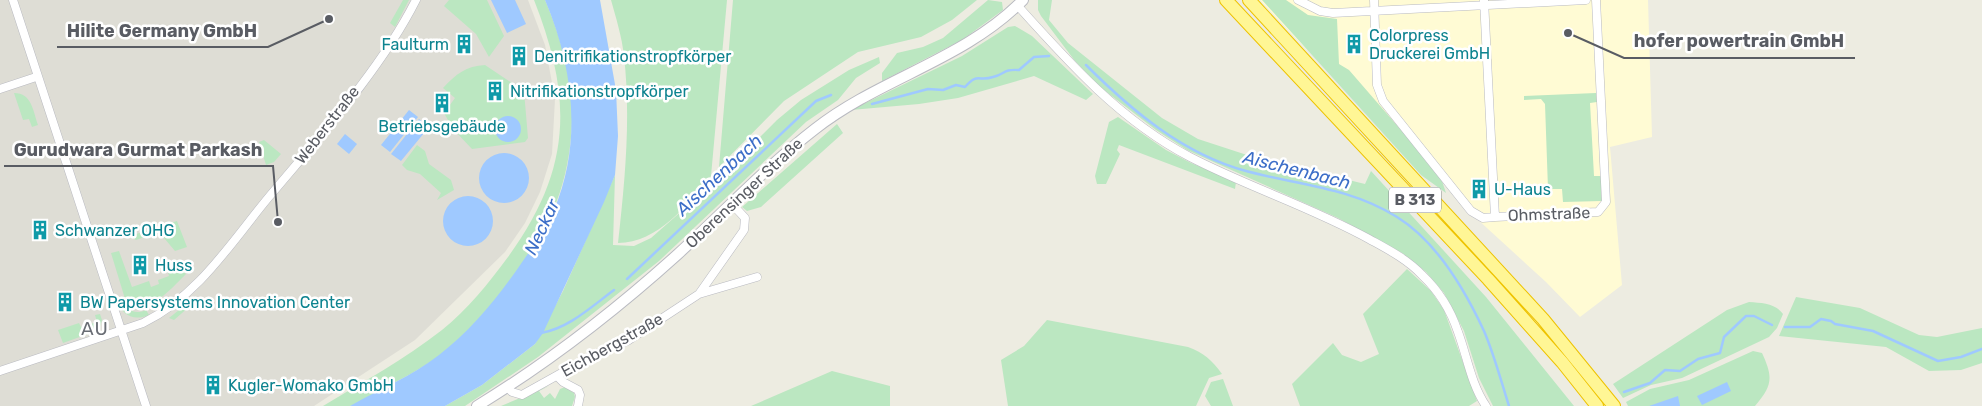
<svg xmlns="http://www.w3.org/2000/svg" width="1982" height="406" font-family="Rubik,sans-serif">
<rect width="100%" height="100%" fill="#edece1"/>
<path fill="#fffbd4" d="M1260 0H1648L1652 137 1610 147 1622 285 1580 317 1546 282 1476 218 1339 64 1307 50Z"/>
<path fill="#deddd5" d="M0 0H528L545 45 555 99 552 154 540 192 525 223 505 252 415 340 314 406H0Z"/>
<path fill="#bbe7c1" d="M403 0H409L395 27 390 23Z
M449 0H487L504 36 489 57 476 34 444 6Z
M534 0H545C563 42 576 90 571 137 569 161 563 188 553 210 532 259 482 323 439 356 421 369 400 380 380 390 371 395 360 404 350 406 342 406 331 406 323 406 363 382 405 359 442 330 468 309 488 284 508 257 572 169 573 99 534 0Z
M611 0H727L711 176C688 204 658 243 618 243 625 180 631 118 624 56 622 37 616 18 611 0Z
M733 0H977L952 20 921 37 858 52 784 101 719 167Z
M988 0 1002 2 1003 10 962 40 882 81V73L897 53 923 47 943 38Z
M1038 0H1052L1049 20 1068 43 1162 118 1198 139 1247 155 1365 184 1371 171 1486 297 1574 406H1493L1479 378 1464 331 1444 293 1426 272 1402 253 1338 218 1187 150 1156 130 1100 87 1075 61 1041 16 1038 10Z
M1262 0H1286L1308 15 1337 19 1339 64 1349 70 1440 175 1446 193 1421 175Z
M1015 26 1032 36 1093 94 1086 100 1034 76 958 98 919 104 851 110 962 56 1008 27Z
M879 57 880 63 856 78 838 100 806 122 659 261 538 357 465 406H445L482 385 535 344 563 291 615 175 613 245 634 246 651 238 717 180 777 120 801 100 849 70Z
M485 65 524 91 528 138 525 142 472 149 453 129 444 113 455 98 443 88C456 74 466 66 485 65Z
M14 93C32 93 33 111 38 125L32 127 29 119 23 120Z
M1596 93 1597 102 1590 103 1594 176H1601L1602 201 1563 202 1562 189H1548L1545 104 1541 99 1524 100V96Z
M1118 117 1166 150 1191 163 1236 182 1235 189 1119 145 1117 150 1120 154 1106 184H1097L1095 176 1109 122Z
M837 124 843 133 761 207 747 211 742 207Z
M264 140 281 154 274 162 266 165 259 142Z
M417 145 425 151 429 164 451 180 454 190 437 200 441 193 420 174 407 170 402 165Z
M177 221 187 247 175 251 159 232 136 240 130 236Z
M119 251 132 287 149 281 151 287 159 284 158 280 169 276 167 269 177 266 186 274C173 287 153 310 133 308L126 302 111 253Z
M1407 269 1431 291 1444 310 1477 401 1469 406H1300L1292 384 1333 343 1342 355 1361 362 1379 354 1363 314Z
M120 297C126 308 133 316 146 310L149 315C132 322 122 314 115 299Z
M1796 297 1860 308 1919 335 1937 337 1982 328V363L1961 370 1929 371 1886 347 1779 336Z
M194 298 197 300 174 320 169 318Z
M1749 302C1762 303 1775 303 1783 314L1777 328 1769 337 1682 378 1651 385 1623 398 1613 384 1727 310Z
M100 314 102 320 99 330 63 343 58 330 79 323 81 327 97 322 95 315Z
M1047 320 1188 347C1204 353 1212 360 1222 374L1209 378 1196 406H1008L1001 360 1024 346Z
M1753 351 1762 353C1773 377 1773 385 1755 406H1628L1626 402 1650 389 1689 380Z
M832 371 890 386V406H751Z
M1223 379 1233 406H1211L1205 396 1211 382Z
M549 386 539 391 544 398 550 393 555 399 560 389 565 387 574 393 575 397 572 406H501Z"/>
<path fill="#9fc9ff" d="M491 0H515L526 24 507 33Z
M545 0H600L616 90 618 136 615 175 604 202 543 333 535 344 482 385 445 406H350C380 389 412 376 439 355 469 332 494 302 516 271 529 252 544 232 554 210 583 142 573 66 545 0Z
M409 110 418 117 390 152 381 145Z
M495 129a13 13 0 1 1 26 0a13 13 0 1 1-26 0Z
M419 119 429 127 401 161 391 154Z
M345 134 357 144 349 154 337 144Z
M479 178a25 25 0 1 1 50 0a25 25 0 1 1-50 0Z
M443 221a25 25 0 1 1 50 0a25 25 0 1 1-50 0Z
M1727 382 1731 391 1702 405 1697 396Z
M1678 396 1680 406H1649Z"/>
<g fill="none" stroke-linecap="round" stroke-linejoin="round">
<path stroke="#9fc9ff" stroke-width="2.5" d="M1086 65C1131 110 1183 154 1246 171 1298 185 1349 187 1397 217 1436 241 1465 290 1484 331 1494 354 1501 381 1509 406
M872 104 928 89 943 90 956 85 965 87C978 72 978 82 993 77 1006 74 1002 69 1019 70L1034 57 1049 56
M627 279 816 101 831 95
M1785 327H1810L1821 319 1831 321 1835 324 1873 331 1938 361 1961 357 1982 349
M541 333C569 328 591 307 614 290
M1624 392 1650 383 1665 370 1680 371 1698 359 1720 353 1724 337 1746 316H1754L1772 325"/>
<defs>
<path id="minor" d="M13 0 146 406
M1298 0 1320 11 1333 13 1586 0
M1374 0 1377 85 1383 101 1471 211 1483 218 1495 217
M1484 0 1495 217 1598 212 1606 202 1596 0
M1017 5C1069 63 1121 121 1190 157 1248 187 1311 207 1369 239 1387 249 1407 259 1422 275 1438 290 1451 311 1458 332 1467 356 1471 384 1486 406
M0 89 36 77
M699 294 757 277
M0 371 143 323C198 296 230 244 268 198 319 137 380 71 416 0
M557 376 563 382 578 390 580 395 578 406
M507 387 512 392 522 395 592 356 629 340 699 294 744 230 745 218 732 204"/>
<path id="tertiary" d="M477 406C549 362 616 310 678 254 724 212 767 166 815 129 880 78 964 60 1023 0"/>
<path id="trunk" d="M1226 0 1488 279 1562 362 1597 406
M1249 0 1543 319 1614 406"/>
</defs>
<use href="#minor" stroke="#b9bac1" stroke-width="9"/>
<use href="#tertiary" stroke="#b9bac1" stroke-width="12"/>
<use href="#trunk" stroke="#eec300" stroke-width="14"/>
<use href="#minor" stroke="#fff" stroke-width="8"/>
<use href="#tertiary" stroke="#fff" stroke-width="10"/>
<use href="#trunk" stroke="#fff695" stroke-width="12"/>
</g>
<defs>
<symbol id="building-bare" viewBox="-9 -9 18 18"><path d="M-4-6H4V6H1V3H-1V6H-4ZM-2.5-4.3h1.7v1.8h-1.7ZM.8-4.3h1.7v1.8H.8ZM-2.5-1h1.7V.8h-1.7ZM.8-1h1.7V.8H.8Z" fill="#0f9aa8" stroke="#fff" stroke-width="2.5" paint-order="stroke"/></symbol>
</defs>
<g fill-rule="evenodd">
<use href="#building-bare" x="450" y="30" width="28" height="28"/>
<use href="#building-bare" x="1340" y="30" width="28" height="28"/>
<use href="#building-bare" x="505" y="42" width="28" height="28"/>
<use href="#building-bare" x="481" y="77" width="28" height="28"/>
<use href="#building-bare" x="428" y="89" width="28" height="28"/>
<use href="#building-bare" x="1465" y="175" width="28" height="28"/>
<use href="#building-bare" x="26" y="216" width="28" height="28"/>
<use href="#building-bare" x="126" y="251" width="28" height="28"/>
<use href="#building-bare" x="51" y="288" width="28" height="28"/>
<use href="#building-bare" x="199" y="371" width="28" height="28"/>
</g>
<g text-anchor="middle" dominant-baseline="central" stroke-width="5" stroke-linejoin="round" paint-order="stroke">
<rect fill="#fff" stroke="#8b8d92" stroke-width="1" x="1389" y="187.5" width="52" height="25" rx="4"/>
<g font-size="15" font-weight="bold" fill="#595c63">
<text x="1415" y="200">B 313</text>
</g>
<g font-size="16" fill="#0d838f" stroke="#fff" text-anchor="start">
<text x="1369" y="35">Colorpress<tspan x="1369" dy="18">Druckerei GmbH</tspan></text>
<text x="449" y="44" text-anchor="end">Faulturm</text>
<text x="534" y="56">Denitrifikationstropfkörper</text>
<text x="510" y="91">Nitrifikationstropfkörper</text>
<text x="442" y="126" text-anchor="middle">Betriebsgebäude</text>
<text x="1494" y="189">U-Haus</text>
<text x="55" y="230">Schwanzer OHG</text>
<text x="155" y="265">Huss</text>
<text x="80" y="302">BW Papersystems Innovation Center</text>
<text x="228" y="385">Kugler-Womako GmbH</text>
</g>
<g font-size="16" fill="#595c63" stroke="#fff">
<text transform="translate(327 125) rotate(-52)">Weberstraße</text>
<text transform="translate(744 193) rotate(-43)">Oberensinger Straße</text>
<text transform="translate(1549 214) rotate(-2)">Ohmstraße</text>
<text transform="translate(612 345) rotate(-29)">Eichbergstraße</text>
</g>
<g font-size="18" font-style="italic" fill="#3c6ec8" stroke="#fff">
<text transform="translate(1297 170) rotate(14)">Aischenbach</text>
<text transform="translate(719 175) rotate(-43)">Aischenbach</text>
<text transform="translate(542 227) rotate(-65)">Neckar</text>
</g>
<g font-size="19" letter-spacing="1" fill="#6a6e75" stroke="#fff">
<text x="95" y="328">AU</text>
</g>
</g>
<path fill="none" stroke="#595c63" stroke-width="2" d="M329 19L268 47H57M1568 33L1624 58H1855M278 222L273 166H4"/>
<g fill="#595c63" stroke="#fff" stroke-width="2">
<circle cx="329" cy="19" r="5"/>
<circle cx="1568" cy="33" r="5"/>
<circle cx="278" cy="222" r="5"/>
</g>
<g font-size="18" text-anchor="middle" font-weight="bold" fill="#595c63" stroke="#fff" stroke-width="5" stroke-linejoin="round" paint-order="stroke">
<text x="162" y="37">Hilite Germany GmbH</text>
<text x="1739" y="47">hofer powertrain GmbH</text>
<text x="138" y="156">Gurudwara Gurmat Parkash</text>
</g>
</svg>
